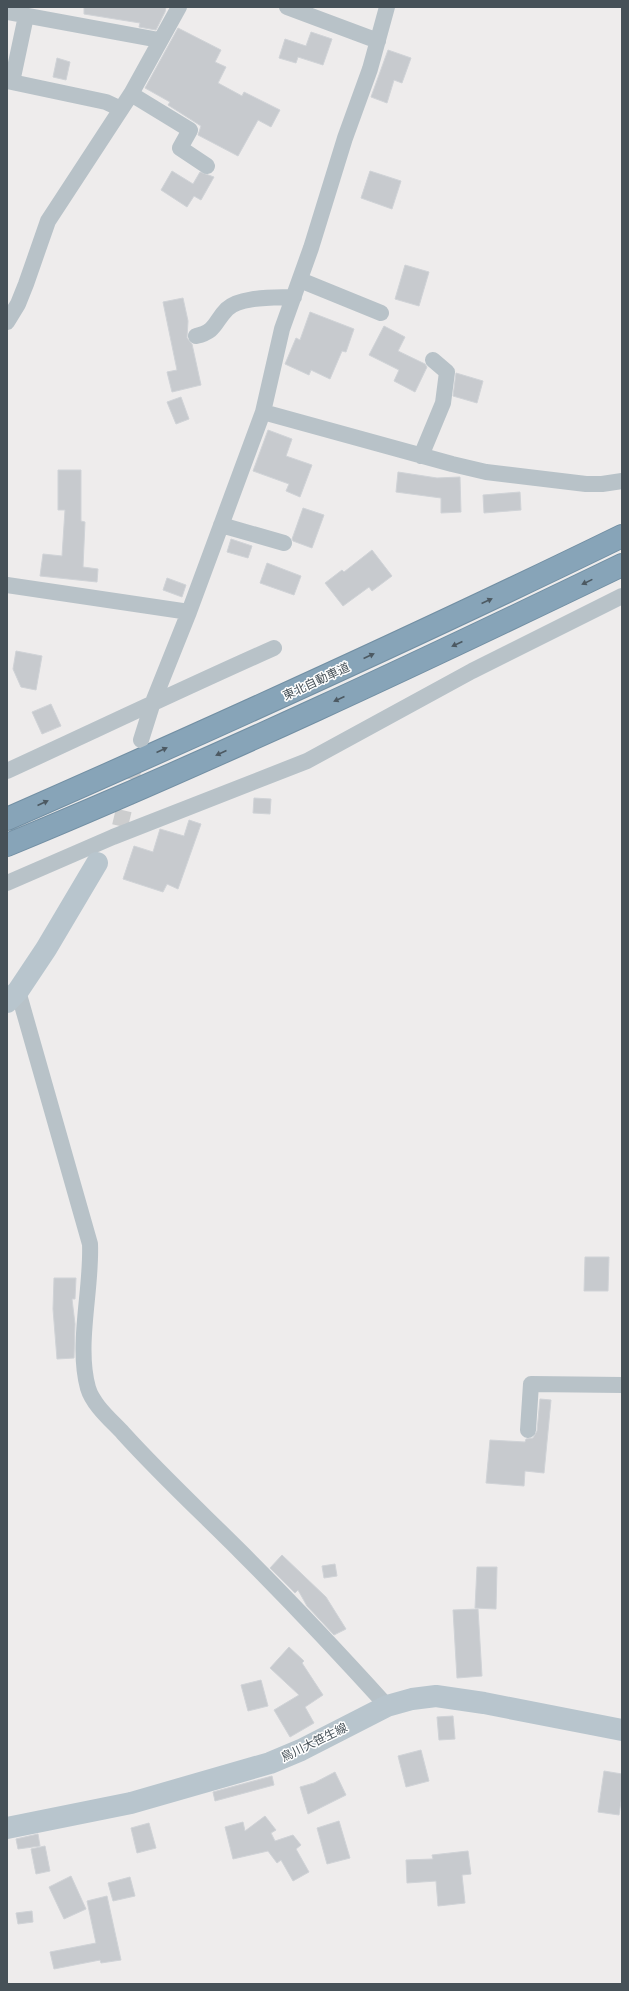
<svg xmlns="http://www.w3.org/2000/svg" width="629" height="1991" font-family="'IBM Plex Sans','Noto Sans JP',sans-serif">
<rect width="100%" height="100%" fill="#eeecec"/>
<path fill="#c7cace" stroke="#d0d3d7" d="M84 7H166L165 12 156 30 139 27 140 23 84 14Z
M178 28 221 50 215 62 226 67 218 83 242 96 244 92 280 110 271 127 258 120 238 156 198 135 201 126 168 105 170 102 145 88Z
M311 32 332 39 323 65 298 57 296 63 279 58 285 39 306 46Z
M388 50 411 58 402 83 394 80 387 103 371 97Z
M57 58 70 62 66 80 53 77Z
M172 171 193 184 200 172 214 177 201 200 194 196 187 207 161 190Z
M370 171 401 181 392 209 361 198Z
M405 265 429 272 419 306 395 299Z
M183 298 188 321 187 338 192 344 201 385 172 392 167 372 177 370 163 302Z
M310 312 354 329 346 352 342 351 330 379 311 370 309 375 285 364 296 338 300 340Z
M384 326 405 337 398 351 425 364 427 367 415 392 394 381 399 370 369 355Z
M456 373 483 381 477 403 453 396Z
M181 397 189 419 176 424 167 402Z
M268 430 292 439 286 456 312 465 300 497 286 491 289 484 253 471Z
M58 470H81V521L85 522 83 567 98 569 97 582 40 576 43 554 62 556 65 510H58Z
M398 472 437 478 460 477 461 512 441 513V498L396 492Z
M520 492 521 510 484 513 483 495Z
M303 508 324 515 312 548 293 541 292 539Z
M231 539 252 546 248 558 227 552Z
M372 550 392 576 372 591 369 587 343 606 325 583 342 570 344 572Z
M267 563 301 576 294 595 260 583Z
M167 578 186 585 182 597 163 590Z
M16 651 42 656 36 690 21 687 13 669Z
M51 704 61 726 42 734 32 712Z
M254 798 271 799 270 814 253 813Z
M189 820 201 824 178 889 167 884 163 892 123 879 134 846 153 852 160 829 184 836Z
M585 1257H609L608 1291H584Z
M54 1278H76L75 1299H72L75 1324 74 1358 57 1359 53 1309Z
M540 1399 551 1400 544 1473 525 1471 524 1486 486 1483 490 1440 525 1442 526 1439 533 1438 537 1431Z
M282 1555 326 1597 346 1629 334 1635 307 1606 298 1590 295 1593 270 1568Z
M335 1564 337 1576 324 1578 322 1566Z
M477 1567H497L496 1609 475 1608Z
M478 1609 482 1676 457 1678 453 1610Z
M289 1647 304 1661 302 1663 323 1695 305 1707 314 1723 290 1737 274 1710 299 1695 270 1668Z
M261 1680 268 1706 248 1711 241 1685Z
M453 1716 455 1739 439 1740 437 1717Z
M421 1750 429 1781 406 1787 398 1756Z
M604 1771 622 1774V1795L619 1815 598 1812Z
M335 1772 346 1795 308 1814 300 1787 314 1783Z
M272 1776 274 1785 215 1801 213 1792Z
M265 1816 276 1830 271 1833 275 1841 293 1835 301 1845 296 1849 309 1872 293 1881 281 1860 277 1863 268 1851 233 1859 225 1827 243 1822 245 1831Z
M339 1821 350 1858 327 1864 317 1828Z
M149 1823 156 1848 137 1853 131 1828Z
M38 1834 40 1846 18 1849 16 1839Z
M45 1846 50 1871 36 1874 31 1849Z
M468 1851 471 1874 462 1875 465 1903 438 1906 436 1881 407 1883 406 1860 433 1859 432 1855Z
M71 1876 86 1909 64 1919 49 1887Z
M130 1877 135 1896 113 1901 108 1883Z
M107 1896 121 1960 101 1963 100 1960 54 1969 50 1952 96 1943 87 1901Z
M32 1911 33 1922 18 1924 16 1913Z"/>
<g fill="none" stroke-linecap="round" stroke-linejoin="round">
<path stroke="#cccdce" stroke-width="16" stroke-dasharray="16 8" stroke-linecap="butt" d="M120 826 137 755"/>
<defs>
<path id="highway" d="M7 819C214 728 419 635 622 536
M7 845C215 759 419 663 622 565"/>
</defs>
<use href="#highway" stroke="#728fa3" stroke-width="24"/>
<path stroke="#b8c2c8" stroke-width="16" d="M287 7 378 41
M7 12 159 40
M7 81 106 102 121 109
M12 82 26 16
M131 94 190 130 180 148 207 166
M300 280 381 313
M7 322 18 304 26 284 48 221 131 94 179 7
M196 336C217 331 214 322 227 309 240 296 276 298 294 297
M263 412 452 464 486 472 586 484H602L622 481
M421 456 443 403 447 372 433 360
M221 525 284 543
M7 585 189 612
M141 740 153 702 189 612 263 412 282 329 311 248 345 138 370 69 387 7
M7 771C96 730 184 688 274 648
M7 883 113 837 307 761 472 671 622 596
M18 991 90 1244C92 1289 76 1345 88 1388 93 1405 111 1420 123 1433 160 1474 201 1512 240 1551 290 1601 339 1653 387 1706
M528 1430 531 1384 622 1385"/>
<path stroke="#b8c5cd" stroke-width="22" d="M7 1002 18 991 46 949 97 863
M7 1828 131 1803 270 1763 301 1750 387 1706 412 1699 436 1696 484 1703 622 1730"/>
<use href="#highway" stroke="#87a4b8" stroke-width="22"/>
</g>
<defs><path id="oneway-solid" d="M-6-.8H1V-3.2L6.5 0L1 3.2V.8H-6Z"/></defs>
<g fill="#4c5962">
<use href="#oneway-solid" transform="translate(587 582) rotate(154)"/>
<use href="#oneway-solid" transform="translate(487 601) rotate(-25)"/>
<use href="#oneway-solid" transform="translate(457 644) rotate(155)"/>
<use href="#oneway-solid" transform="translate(369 656) rotate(-25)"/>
<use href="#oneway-solid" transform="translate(339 699) rotate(156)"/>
<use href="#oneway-solid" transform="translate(162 750) rotate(-24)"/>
<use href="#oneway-solid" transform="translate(221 753) rotate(156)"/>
<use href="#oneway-solid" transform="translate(43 803) rotate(-24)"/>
</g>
<g text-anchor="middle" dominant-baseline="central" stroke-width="3" stroke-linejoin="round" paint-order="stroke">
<g font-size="12" fill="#465158" stroke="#fff">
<text transform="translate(316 681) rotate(-25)">東北自動車道</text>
<text transform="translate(314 1742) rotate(-26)">鳥川大笹生線</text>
</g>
</g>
<rect width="629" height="1991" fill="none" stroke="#465158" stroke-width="16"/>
</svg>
